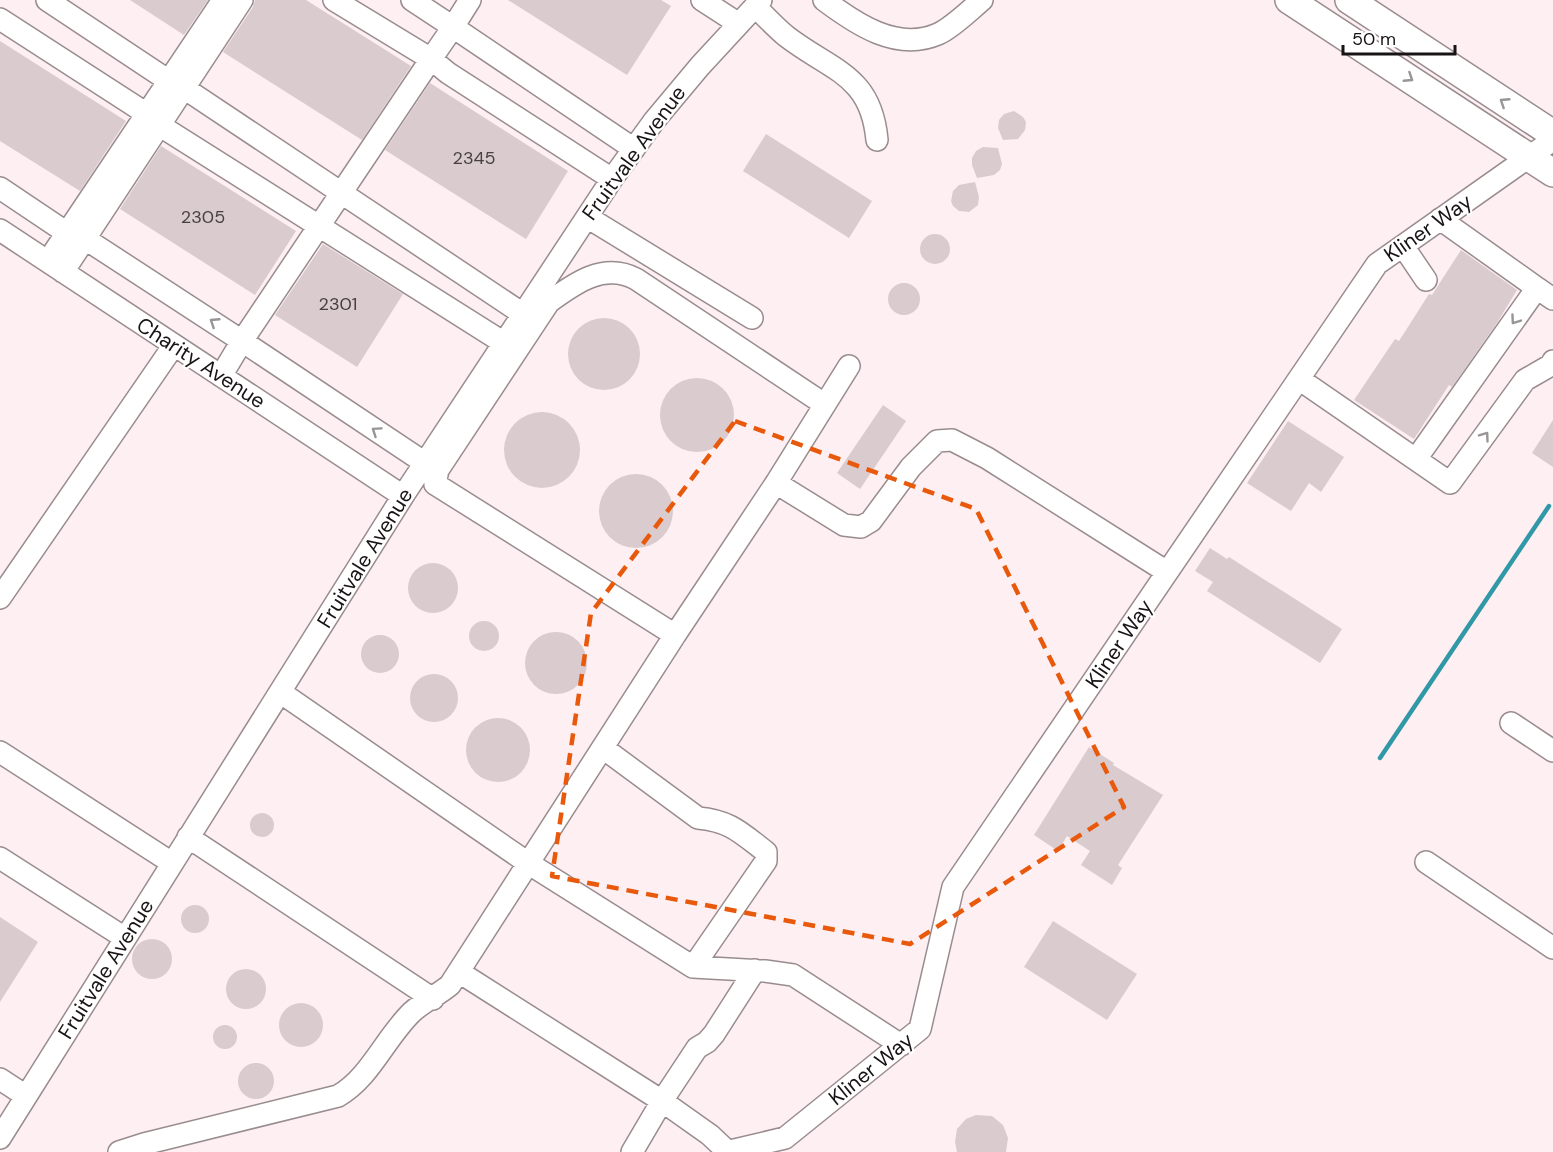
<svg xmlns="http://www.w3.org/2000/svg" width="1553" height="1152" font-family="'DM Sans',sans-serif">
<rect width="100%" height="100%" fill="#fdeff2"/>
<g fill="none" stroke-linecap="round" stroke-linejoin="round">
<path stroke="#3198a7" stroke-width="4.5" d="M1380 758 1549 506"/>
</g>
<path fill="#d9cbce" d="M130 0H208L184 35Z
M255 0H306L411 66 362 140 223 52 253 7Z
M508 0H661L671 6 627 75Z
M0 41 126 121 80 191 0 141Z
M430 83 568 171 526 239 385 150Z
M1014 111 1023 117 1026 122 1025 130 1018 139 1003 140 998 128 999 120 1004 114Z
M766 134 872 201 849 238 743 171Z
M161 146 296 231 255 295 120 209Z
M983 147 998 148 1002 164 1000 170 994 175 977 178 972 165V158L976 151Z
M975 182 979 197 978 205 969 212 959 211 953 206 951 201 953 191 959 185Z
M920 249a15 15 0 1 1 30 0a15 15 0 1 1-30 0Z
M323 244 403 294 357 367 275 315Z
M1461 250 1517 290 1497 323 1452 387 1449 385 1414 439 1354 400 1395 339 1399 341 1429 294 1432 295Z
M888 299a16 16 0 1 1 32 0a16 16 0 1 1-32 0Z
M568 354a36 36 0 1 1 72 0a36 36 0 1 1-72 0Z
M660 415a37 37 0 1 1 74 0a37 37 0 1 1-74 0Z
M883 405 906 421 860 489 837 473Z
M504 450a38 38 0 1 1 76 0a38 38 0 1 1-76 0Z
M1553 420V467L1532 453Z
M1288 421 1344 457 1321 492 1309 483 1291 511 1247 483Z
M599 511a37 37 0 1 1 74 0a37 37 0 1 1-74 0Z
M1210 548 1227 559 1229 557 1342 629 1320 663 1207 591 1213 582 1195 571Z
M408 588a25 25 0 1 1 50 0a25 25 0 1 1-50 0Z
M469 636a15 15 0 1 1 30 0a15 15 0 1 1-30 0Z
M525 663a31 31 0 1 1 62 0a31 31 0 1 1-62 0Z
M361 654a19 19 0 1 1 38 0a19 19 0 1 1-38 0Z
M410 698a24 24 0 1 1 48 0a24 24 0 1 1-48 0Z
M466 750a32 32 0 1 1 64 0a32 32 0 1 1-64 0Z
M1089 747 1114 763 1113 765 1163 795 1118 865 1122 868 1112 885 1081 865 1090 851 1067 836 1058 851 1034 835Z
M250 825a12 12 0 1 1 24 0a12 12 0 1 1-24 0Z
M181 919a14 14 0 1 1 28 0a14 14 0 1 1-28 0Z
M0 917 38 942 0 1002Z
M1053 921 1137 974 1107 1020 1024 967Z
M132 959a20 20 0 1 1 40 0a20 20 0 1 1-40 0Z
M226 989a20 20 0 1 1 40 0a20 20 0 1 1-40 0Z
M279 1025a22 22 0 1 1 44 0a22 22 0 1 1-44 0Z
M213 1037a12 12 0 1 1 24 0a12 12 0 1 1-24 0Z
M238 1081a18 18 0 1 1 36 0a18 18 0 1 1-36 0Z
M976 1115 992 1116 1003 1125 1008 1138 1006 1152H957L955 1142 957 1129 966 1119Z"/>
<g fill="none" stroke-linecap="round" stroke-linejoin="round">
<defs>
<path id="minor" d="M47 0 169 81
M412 0 453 27 470 0
M702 0 739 24
M824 0C856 24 897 52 938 34 952 28 970 10 982 0
M755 6C765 16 775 27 786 36 831 71 871 74 877 140
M0 19 147 114
M184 88 523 314
M159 125 504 343
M612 179 448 73 431 59 453 27 634 149
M0 188 67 233
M587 217 752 318
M1440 219 1537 288
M0 230 403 496
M84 238 242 341 425 463
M1403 246 1426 280
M48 261 223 0
M63 272 242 0
M221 376 242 341 431 59 334 0
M1299 379 1450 483 1525 380 1551 365 1553 361
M824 404 636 279C604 262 575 283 549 302L438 470 435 484 675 635 776 483 844 525 861 527 871 521 911 467 937 441 952 440 987 458 1167 572
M1416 459 1537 288 1553 299
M776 483 849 366
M0 598 174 345
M280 692 528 863 693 967 765 971 793 975 901 1045
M1511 723 1553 751
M603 748 698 818C731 821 741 833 766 852V861L693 967
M0 752 172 863
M188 837 433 999
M0 858 125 938
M1426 862 1553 948
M459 972 662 1101 697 1048 707 1042 714 1034 755 970
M0 1079 26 1096
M0 1138 403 496 612 179 654 121 700 66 761 0
M119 1152 144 1144 338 1096C370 1078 385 1038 412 1012 423 1002 438 995 450 985L675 635
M632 1152 662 1101 710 1135 728 1152
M726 1152 785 1138 920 1029 953 887 1377 264 1553 140"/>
<path id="major" d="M1289 0 1553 173
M1349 0 1553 134"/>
</defs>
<use href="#minor" stroke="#998c8f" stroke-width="24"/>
<use href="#major" stroke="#998c8f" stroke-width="30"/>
<use href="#minor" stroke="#fff" stroke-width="21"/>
<use href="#major" stroke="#fff" stroke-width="27"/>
</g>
<defs><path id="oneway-chevron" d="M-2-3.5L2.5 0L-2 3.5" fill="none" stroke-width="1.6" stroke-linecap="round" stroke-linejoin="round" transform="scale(1.5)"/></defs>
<g stroke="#979595">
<use href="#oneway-chevron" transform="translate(1409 78) rotate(33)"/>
<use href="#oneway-chevron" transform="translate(1504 102) rotate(-147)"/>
<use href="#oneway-chevron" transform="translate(1515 320) rotate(125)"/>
<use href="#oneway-chevron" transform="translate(214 322) rotate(-147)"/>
<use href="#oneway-chevron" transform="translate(376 431) rotate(-146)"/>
<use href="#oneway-chevron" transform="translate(1485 436) rotate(-54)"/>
</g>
<path fill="none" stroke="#e8590c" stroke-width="4.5" stroke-dasharray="12 8" stroke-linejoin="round" d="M735 421 976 509 1124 807 910 944 552 876 591 613Z"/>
<g text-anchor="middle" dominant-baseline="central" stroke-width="4.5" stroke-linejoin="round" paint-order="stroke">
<g font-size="18" fill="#484142">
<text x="474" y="158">2345</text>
<text x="203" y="217">2305</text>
<text x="338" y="304">2301</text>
</g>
<g font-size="21" fill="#181314" stroke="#fff">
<text transform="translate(634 153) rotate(-54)">Fruitvale Avenue</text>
<text transform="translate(1428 228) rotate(-35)">Kliner Way</text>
<text transform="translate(201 363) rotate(33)">Charity Avenue</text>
<text transform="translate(365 558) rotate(-58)">Fruitvale Avenue</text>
<text transform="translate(1119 644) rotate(-56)">Kliner Way</text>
<text transform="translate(106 969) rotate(-58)">Fruitvale Avenue</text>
<text transform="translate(871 1069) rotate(-39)">Kliner Way</text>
</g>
</g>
<path d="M1343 45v9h112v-9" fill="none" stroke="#181314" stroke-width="3"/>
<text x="1352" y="45" font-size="18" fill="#181314" stroke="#ffffff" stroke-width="4.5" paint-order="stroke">50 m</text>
</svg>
